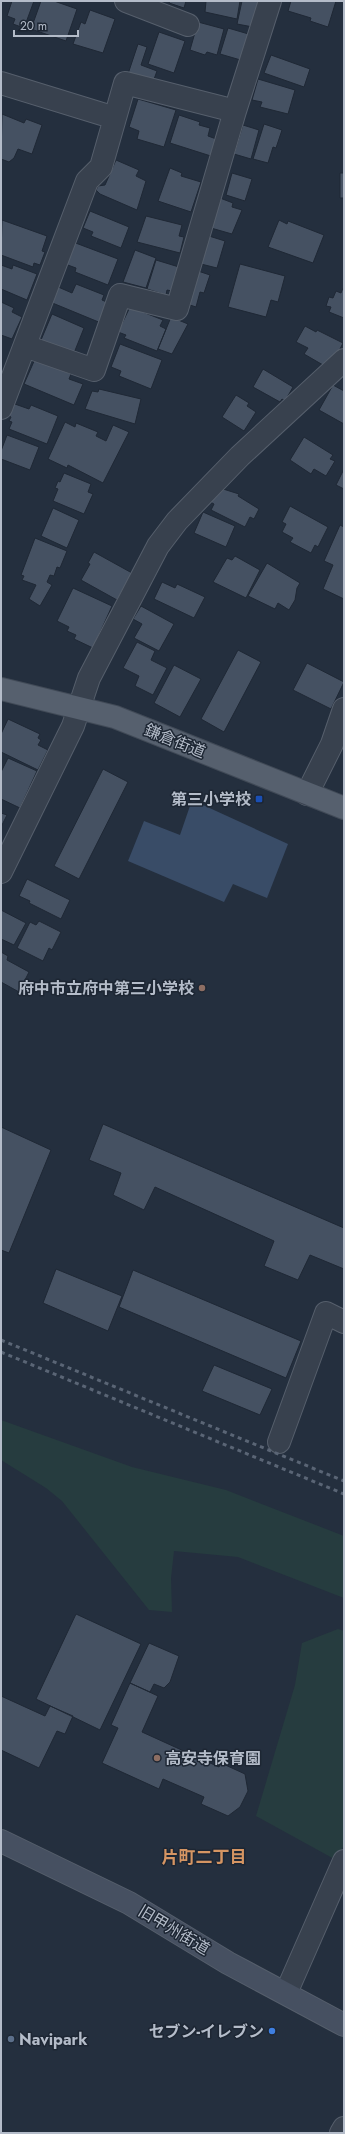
<svg xmlns="http://www.w3.org/2000/svg" width="345" height="2134" font-family="Jost,'Noto Sans JP',sans-serif">
<rect width="100%" height="100%" fill="#242f3e"/>
<path fill="#263c3f" d="M1 1420 132 1467 226 1490 344 1536V1598L238 1557 174 1551 171 1578 172 1612 149 1610 62 1501 46 1488 1 1460Z
M338 1629 344 1631V1845L336 1860 256 1816 295 1685 302 1643Z"/>
<path fill="#394c67" d="M192 800 288 844 267 898 233 884 224 902 128 861 144 821 180 835Z"/>
<path fill="#455162" stroke="#1f2835" d="M12 1H34L24 28 13 24 15 19 7 16Z
M41 1H54L77 9 66 41 31 29Z
M170 1H186L184 8 169 3Z
M206 1H240L237 19 205 12Z
M242 1H264L258 28 237 24Z
M291 1H336L328 27 310 21 311 18 288 11Z
M90 10 115 19 103 53 73 44 81 22 85 24Z
M198 22 224 29 217 55 207 52 205 55 190 50Z
M228 28 252 35 244 61 220 54Z
M159 32 185 41 174 73 148 64Z
M138 44 147 47 141 65 157 71 153 82 128 74Z
M271 55 310 69 304 87 264 73Z
M258 79 295 90 288 114 260 107 262 102 252 100Z
M138 99 176 110 164 147 137 139 139 131 129 127Z
M2 114 24 123 26 119 42 125 32 154 18 149 14 158 9 162 1 159Z
M179 115 200 122 199 125 210 128 208 136 219 140 214 157 170 143Z
M264 124 282 130 276 148 273 147 268 163 253 159Z
M243 125 259 130 251 159 234 154Z
M116 160 139 170 136 176 146 181 137 210 100 194 96 190 98 186 105 185Z
M170 168 182 173 181 176 201 182 191 212 158 201Z
M232 173 252 179 245 201 226 195Z
M340 173H344V198H340Z
M220 198 233 203 232 207 242 210 232 234 211 228Z
M90 211 129 227 121 248 91 236 93 232 83 228Z
M146 216 182 225 179 236 184 237 180 253 137 242Z
M2 220 47 236 42 251 45 252 40 265 34 263 33 267 1 255Z
M279 220 287 224 288 221 324 235 313 263 268 247Z
M209 236 225 241 217 268 201 264Z
M73 242 118 259 108 285 75 272 76 268 65 264Z
M135 250 156 258 146 288 123 282Z
M156 260 179 267 172 291 167 290 166 295 147 289Z
M240 264 285 276 278 302 271 300 266 317 228 307Z
M1 265 12 269 13 265 37 274 27 300 1 289Z
M198 271 210 275 204 293 200 292 196 307 187 304Z
M76 284 104 295 102 300 109 303 101 323 50 302 56 286 72 293Z
M343 288H344V318L329 312 331 307 326 306 329 297 333 298 336 291 341 293Z
M1 302 14 308 12 312 22 317 12 339 1 335Z
M130 307 163 320 160 326 166 329 157 351 124 338 126 335 118 332Z
M52 314 84 328 74 353 41 340Z
M171 317 188 324 172 354 158 349Z
M305 326 316 332 317 330 343 343 337 355 323 365 304 354 308 348 296 342Z
M120 344 162 360 151 389 119 376 121 371 111 367Z
M35 359 71 374 69 379 83 384 74 405 24 384Z
M263 369 293 387 285 401 282 399 280 402 253 387Z
M333 385 344 391V424L319 410Z
M99 389 141 399 135 424 85 409 92 391 98 392Z
M236 395 249 403 247 406 256 412 244 431 222 417Z
M12 403 29 409 31 405 58 416 47 444 9 429 12 422 9 421 11 417 7 415Z
M65 422 75 427 76 423 98 432 96 436 106 441 113 425 129 432 103 483 68 465 67 468 48 459Z
M7 435 39 447 30 470 1 459V451Z
M304 437 333 455 330 459 335 461 326 476 314 469 311 474 290 460Z
M344 469V489L336 485Z
M64 473 91 484 88 492 93 494 84 514 53 501 58 489 55 488 58 481 60 482Z
M220 488 239 494 238 496 259 509 254 519 250 517 245 527 211 510 214 504 210 502Z
M290 506 328 527 318 547 315 545 311 553 290 542 293 538 282 532 286 524 282 522Z
M53 508 79 520 67 548 41 536Z
M203 512 235 526 226 547 194 533Z
M340 525 344 527V599L323 589 333 565 324 561Z
M35 538 67 551 60 568 57 567 54 576 50 575 47 582 52 585 40 606 29 599 36 585 22 580 24 576 21 575Z
M94 552 132 573 117 600 81 580 90 564 88 563Z
M235 556 260 570 246 598 213 582 227 558 232 560Z
M267 563 300 583 297 588 295 600 289 610 278 603 275 609 248 596Z
M162 582 175 588 177 584 205 597 194 618 154 599Z
M73 588 112 606 93 648 74 639 76 635 67 631 69 627 57 621Z
M141 606 174 624 159 651 134 638 142 624 133 619Z
M137 642 155 651 151 660 167 668 153 695 135 686 139 676 123 668Z
M238 650 261 662 224 732 201 719Z
M307 663 344 682 331 709 293 690Z
M174 665 201 679 180 717 154 703Z
M8 719 40 734 38 738 41 740 38 745 48 750 38 770 1 752V734Z
M8 758 37 771 20 808 1 799V772Z
M103 769 128 782 79 879 54 866Z
M1 813 7 815 1 827Z
M27 879 70 900 61 919 29 903 30 901 19 896Z
M1 910 26 923 14 945 1 939Z
M39 921 61 932 52 950 49 948 43 961 17 948 30 922 36 925Z
M1 952 8 956 7 960 29 972 19 992 1 982Z
M103 1124 344 1228V1269L310 1255 298 1280 264 1266 274 1241 155 1187 144 1210 113 1195 121 1173 89 1160Z
M1 1127 51 1150 9 1253 1 1250Z
M56 1269 122 1296 108 1331 43 1303Z
M133 1270 301 1341 286 1378 119 1307Z
M214 1365 272 1389 260 1415 202 1391Z
M76 1614 141 1644 100 1730 36 1699Z
M149 1643 179 1656 170 1682 164 1688 154 1684 150 1692 130 1683Z
M130 1683 158 1696 142 1732 219 1767 221 1763 245 1774 248 1791 240 1807 228 1816 201 1804 204 1797 163 1779 159 1789 102 1763 118 1728 111 1725Z
M1 1696 45 1716 50 1706 73 1716 65 1734 57 1731 39 1768 1 1750Z"/>
<g fill="none" stroke-linecap="round" stroke-linejoin="round">
<defs>
<path id="minor" d="M126 1 188 25
M1 83 115 118
M25 346 94 370 120 295 177 309 235 111 270 1
M1 408 87 181 101 167 125 83 235 111
M307 794 332 744 344 709
M1 872 73 726 89 678 158 546 177 521 240 456 344 360
M279 1442 326 1313 344 1322"/>
<path id="tertiary" d="M286 1993 344 1861
M341 2133 344 2128"/>
<path id="secondary" d="M1 1841 129 1903 228 1963 344 2025"/>
<path id="primary" d="M1 689 115 717 344 808"/>
</defs>
<use href="#minor" stroke="#565f6c" stroke-width="24"/>
<use href="#tertiary" stroke="#565f6c" stroke-width="24"/>
<use href="#secondary" stroke="#565f6c" stroke-width="24"/>
<use href="#primary" stroke="#414a57" stroke-width="24"/>
<use href="#minor" stroke="#38414e" stroke-width="22"/>
<use href="#tertiary" stroke="#38414e" stroke-width="22"/>
<use href="#secondary" stroke="#465061" stroke-width="22"/>
<use href="#primary" stroke="#56606e" stroke-width="22"/>
<path stroke="#5a6575" stroke-width="3" stroke-dasharray="4 4" stroke-linecap="butt" d="M1 1340 344 1481
M1 1352 344 1494"/>
</g>
<rect fill="#1a4fb4" stroke="#1d2633" stroke-width="1.5" x="255" y="795" width="8" height="8" rx="2"/>
<g fill="#8d6e63" stroke="#1d2633" stroke-width="1.5">
<circle cx="202" cy="988" r="4"/>
<circle cx="157" cy="1758" r="4"/>
</g>
<circle fill="#3f7fe0" stroke="#1d2633" stroke-width="1.5" cx="272" cy="2031" r="4"/>
<circle fill="#5c6f8a" stroke="#1d2633" stroke-width="1.5" cx="11" cy="2039" r="4"/>
<g text-anchor="middle" dominant-baseline="central" stroke-width="3" stroke-linejoin="round" paint-order="stroke">
<g font-size="16" fill="#b4bcc9" stroke="#1d2633">
<text transform="translate(175 741) rotate(22)">鎌倉街道</text>
<text transform="translate(174 1930) rotate(31)">旧甲州街道</text>
</g>
<g font-size="16" font-weight="bold" fill="#b4bcc9" stroke="#1d2633" text-anchor="end">
<text x="251" y="799">第三小学校</text>
<text x="194" y="988">府中市立府中第三小学校</text>
<text x="165" y="1758" text-anchor="start">高安寺保育園</text>
<text x="264" y="2031">セブン-イレブン</text>
<text x="19" y="2039" text-anchor="start">Navipark</text>
</g>
<g font-size="17" font-weight="bold" fill="#d59563" stroke="#1d2633">
<text x="204" y="1857">片町二丁目</text>
</g>
</g>
<rect width="345" height="2134" fill="none" stroke="#b4bcc9" stroke-width="4"/>
<path d="M14 30v6h64v-6" fill="none" stroke="#b4bcc9" stroke-width="2"/>
<text x="20" y="30" font-size="12" fill="#b4bcc9" stroke="#1d2633" stroke-width="3" paint-order="stroke">20 m</text>
</svg>
